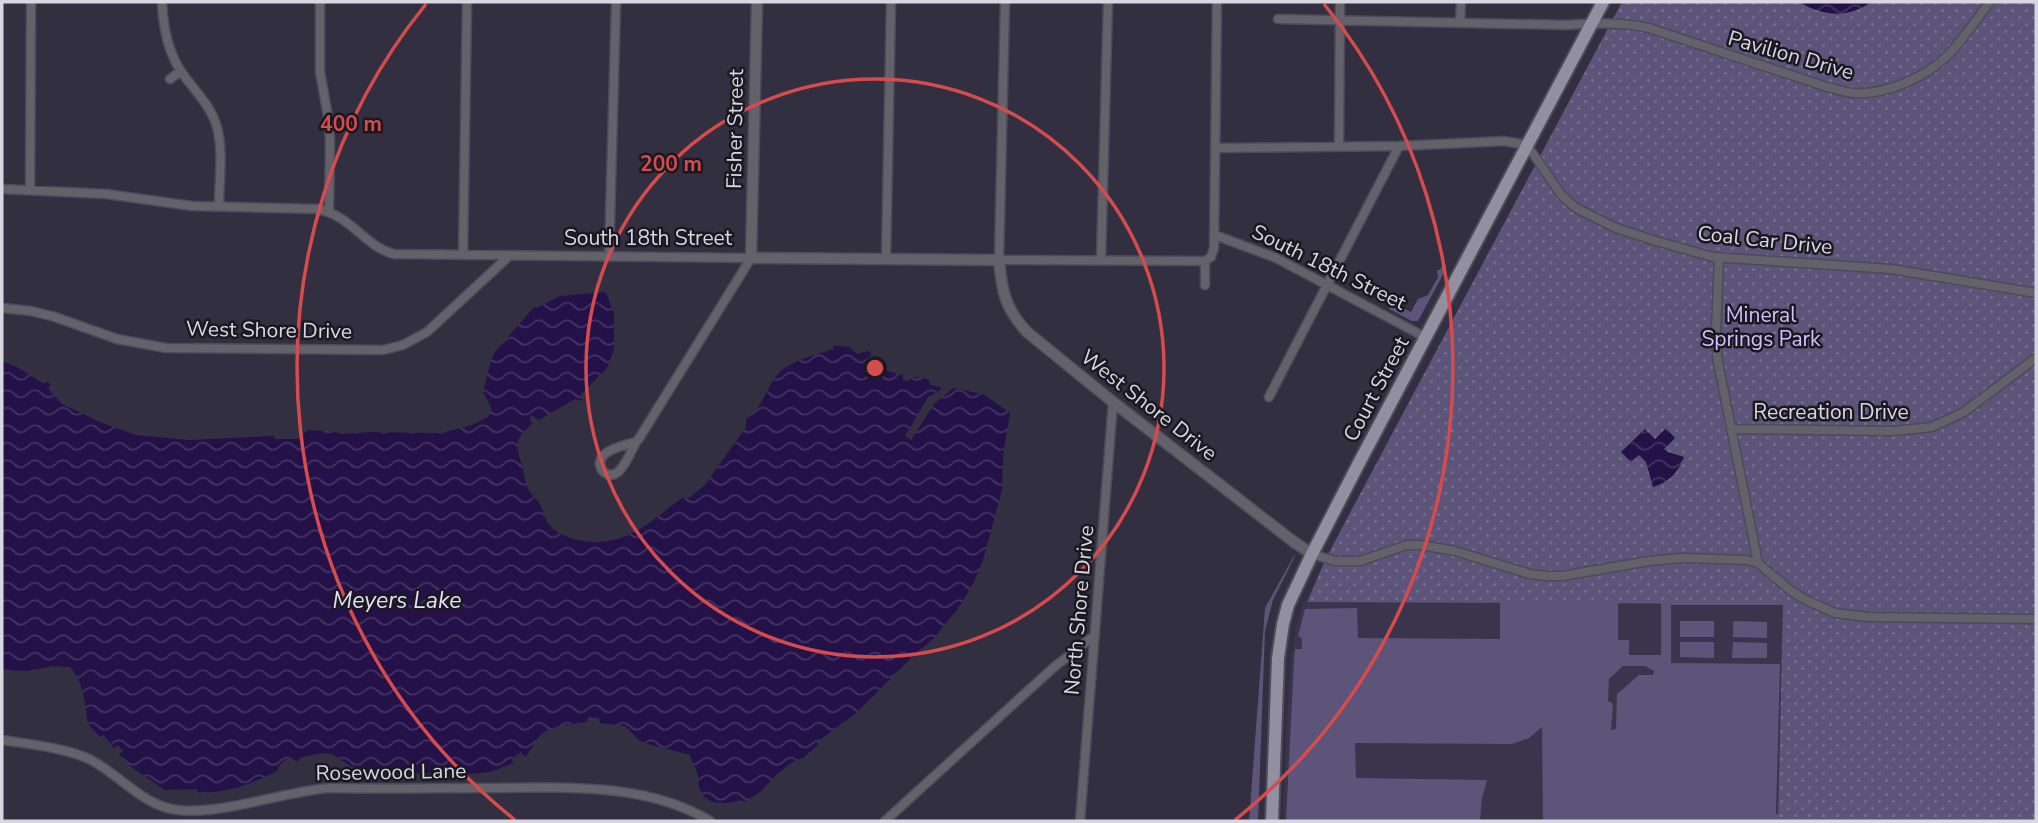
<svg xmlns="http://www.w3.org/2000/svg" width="2038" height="823" font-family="'Nunito Sans',sans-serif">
<defs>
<pattern id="park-dots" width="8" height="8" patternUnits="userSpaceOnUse" patternTransform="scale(1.75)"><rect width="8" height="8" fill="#5c5479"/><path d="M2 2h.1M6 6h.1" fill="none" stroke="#736c8c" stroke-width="1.8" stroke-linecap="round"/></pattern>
<pattern id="water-waves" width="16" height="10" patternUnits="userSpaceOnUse" patternTransform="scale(1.75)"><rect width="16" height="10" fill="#241148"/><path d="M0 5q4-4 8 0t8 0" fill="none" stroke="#433362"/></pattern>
</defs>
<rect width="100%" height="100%" fill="#322f40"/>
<path fill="#3a354d" d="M1304 601 1783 604 1778 821H1283L1287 716 1291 660 1296 626Z"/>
<path fill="#5c5479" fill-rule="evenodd" d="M1443 264 1446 266V269L1418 321H1412L1389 309 1390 302 1411 312 1418 299 1428 295 1438 277 1437 270H1440Z
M1294 556H1295L1273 600 1265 631 1258 821H1249L1265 608Z
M1500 581 1763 591 1785 605H1671V663L1780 664 1776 814H1780V821H1543L1542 727 1529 738 1512 744 1355 743 1356 778 1487 780 1482 798 1480 821H1286L1294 661 1295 649H1302V638L1298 636 1305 609 1357 608 1358 638 1500 639ZM1618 603H1661V655H1629V640H1618ZM1623 666H1645L1654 671 1653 675H1639L1617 694 1616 729 1611 730 1613 704 1608 701 1609 679Z
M1680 621H1714V637H1680Z
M1733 621 1767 622V638L1733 637Z
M1680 642H1714V658L1680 657Z
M1733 642 1767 643V658H1732Z"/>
<path fill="url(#park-dots)" d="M1622 2H2036V821H1778L1783 604 1307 602 1326 558Z"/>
<path fill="url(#water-waves)" d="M1799 2H1871C1848 19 1823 16 1799 2Z
M606 292 614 314V349L607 368 580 395 583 399 580 401 575 399 539 420 531 415 530 419 532 424C513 441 516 443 522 466 525 475 524 483 530 492 533 496 537 499 540 504 545 515 545 524 556 531 573 542 594 544 614 540 640 534 661 513 682 498L690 497 705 485 746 427V419C762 410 766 387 778 374 792 359 815 356 833 349L834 345 849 347 857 354 867 351 871 353 872 359C882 364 881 366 888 371 892 373 898 374 903 375V380L909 381 910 376C916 378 923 377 929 380L930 385 940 387 942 389 928 397 905 436 911 440 934 404 953 388 983 394 1010 413 1003 456 1002 490 983 560 974 582 957 610 932 640 916 653 855 714 817 742 818 745 803 758 794 761 778 773 759 793 744 802 742 800C726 804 705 807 699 787 698 783 699 779 698 776 696 768 692 763 690 755L644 743 638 739 625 726 600 723 599 718 588 717 587 722C573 724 547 725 538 738 533 744 531 751 525 757L521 752 511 759 514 763 490 772 458 775 436 773 383 774 351 766 332 754 322 753 302 757 296 762 291 758C284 760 279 764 277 771 252 784 227 793 198 793L197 789 165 790 130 766 119 754 123 751 118 745 114 748 103 735 100 737 88 724C85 705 84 682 70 667L53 666 28 671 2 670V361L17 367 44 384 46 382 51 384 48 389 62 404 100 422 136 435 189 440 274 436 275 439H303L304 430 331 431 342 434 370 432 441 433 472 425 488 417 491 413V407L483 392 491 360 495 352 534 307 536 308 560 296Z
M1666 428 1675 438 1664 449 1668 452 1684 457C1678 473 1669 482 1653 487L1646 462 1639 455 1631 462 1621 452 1645 429 1655 439Z"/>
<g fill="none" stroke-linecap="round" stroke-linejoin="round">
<defs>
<path id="minor" d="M162 2C163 26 167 49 180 70 192 88 209 103 216 124 224 149 219 180 219 206
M320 2V72L329 122 330 143 329 211
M1005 2 999 260 1205 261
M1278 19 1567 25C1595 23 1622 22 1649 28L1827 87C1835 89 1844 92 1853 93 1887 95 1927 77 1950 53 1965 37 1977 18 1990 2
M1460 23 1461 2
M170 79 181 71
M1339 146 1340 2
M1215 148 1399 146 1504 141 1527 145 1562 196 1576 208 1616 228 1656 241 1713 257 1891 269 2036 293
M2 189 106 194 192 206 318 209C352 216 365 247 394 254L751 258 640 437 636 442C626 445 613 447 605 454 592 464 607 483 619 471 627 463 631 451 636 442
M30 190 31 2
M1215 235 1276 258 1425 337
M463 255 467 2
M609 257 616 2
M1719 257 1716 331 1717 357 1758 563
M886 259 891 2
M1101 260 1108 2
M1205 261 1211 257 1214 248 1217 2
M1205 285V261
M2 308 31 311 55 317 117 339 166 348 383 350 403 345 427 332 508 257
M1269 397 1399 146
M1731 429 1893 431 1932 427 1964 412 2036 358
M1312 554 1335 561H1360L1407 545H1421L1455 551 1530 574 1546 576H1562L1649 561 1682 558 1747 560 1758 563 1791 591 1806 600 1835 613 1867 617 2036 619
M2 740C28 744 67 748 91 760 116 773 137 798 164 807 205 821 284 791 329 788 381 789 433 788 485 788 559 788 644 781 710 821
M885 821 1053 668 1095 635
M1080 821 1113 402"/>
<path id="tertiary" d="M757 2 751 258 999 260C1002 292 1005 308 1027 332L1113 402 1294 542 1312 554"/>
<path id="primary" d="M1272 821 1278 658 1283 624 1288 605 1312 554 1359 463 1603 2"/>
</defs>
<use href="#minor" stroke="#4d4a5a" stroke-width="11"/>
<use href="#tertiary" stroke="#4d4a5a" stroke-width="13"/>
<use href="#primary" stroke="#4d4a5a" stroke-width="16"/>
<use href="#minor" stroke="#63616a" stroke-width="8"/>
<use href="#tertiary" stroke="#63616a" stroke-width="10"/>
<use href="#primary" stroke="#928fa1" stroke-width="12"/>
</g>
<g fill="none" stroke="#d64b4d" stroke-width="3.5">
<circle cx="875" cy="368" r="289"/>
<path d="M515 820A578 578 0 0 1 426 4M1324 4A578 578 0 0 1 1235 820"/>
</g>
<g text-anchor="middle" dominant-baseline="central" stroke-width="5" stroke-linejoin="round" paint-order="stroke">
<g font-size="21" fill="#d8d6e1" stroke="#1a1820">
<text transform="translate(1791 55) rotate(16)">Pavilion Drive</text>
<text transform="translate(735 129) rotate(-89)">Fisher Street</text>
<text x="648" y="238">South 18th Street</text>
<text transform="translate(1765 240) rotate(6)">Coal Car Drive</text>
<text transform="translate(1329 267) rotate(26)">South 18th Street</text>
<text transform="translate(269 330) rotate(1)">West Shore Drive</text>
<text transform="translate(1376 389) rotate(-62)">Court Street</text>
<text transform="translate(1149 405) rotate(38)">West Shore Drive</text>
<text x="1831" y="412">Recreation Drive</text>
<text transform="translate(1079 610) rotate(-85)">North Shore Drive</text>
<text transform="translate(391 772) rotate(-1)">Rosewood Lane</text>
</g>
<g font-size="21" fill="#cec3fa" stroke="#1a1820">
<text x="1761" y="315">Mineral<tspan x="1761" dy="24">Springs Park</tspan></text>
</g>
<g font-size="23" font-style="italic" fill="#e3e0f3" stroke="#1a1820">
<text x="397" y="600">Meyers Lake</text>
</g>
</g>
<circle cx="875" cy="368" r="10" fill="#d64b4d" stroke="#1a1820" stroke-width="3.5"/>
<g font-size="21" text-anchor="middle" font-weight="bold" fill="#d64b4d" stroke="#1a1820" stroke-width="5" stroke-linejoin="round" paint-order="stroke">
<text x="351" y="131">400 m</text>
<text x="671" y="171">200 m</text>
</g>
<rect width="2038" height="823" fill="none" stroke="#d8d6e1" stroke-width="7"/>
</svg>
